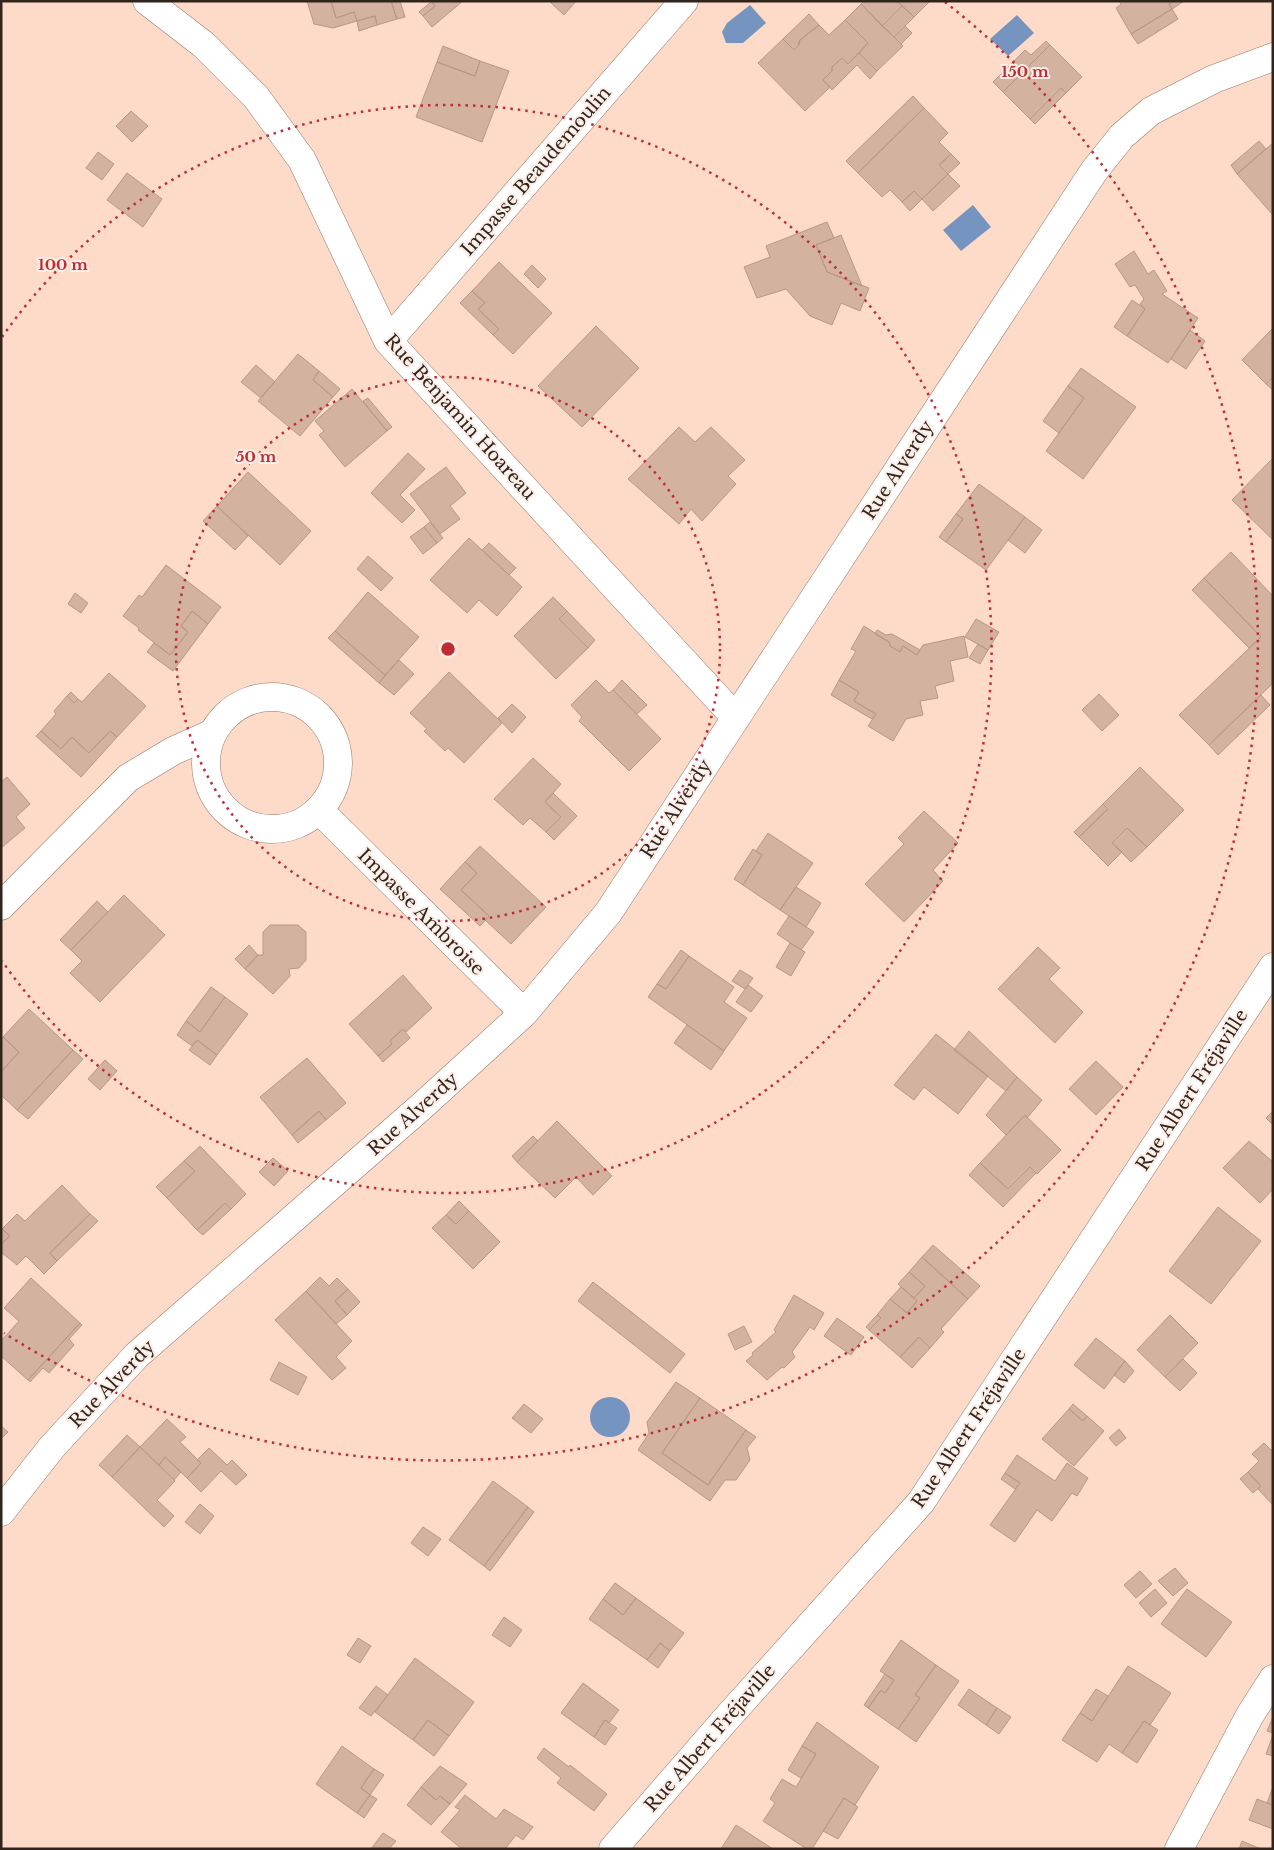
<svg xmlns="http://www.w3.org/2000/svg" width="1274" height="1850" font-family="'Libre Baskerville',serif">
<rect width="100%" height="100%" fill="#fedbc9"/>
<path fill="#7594c0" d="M750 5 766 23 743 43H726L722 32 727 23Z
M1017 15 1034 33 1008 56 990 39Z
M973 205 991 227 961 251 943 230Z
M590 1417a20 20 0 1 1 40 0a20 20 0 1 1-40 0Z"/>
<path fill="#d4b2a0" stroke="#b89786" d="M307 1H331L336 18 354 12 357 21 333 28 314 24Z
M331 1H391L397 19 377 25 375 16 357 21 354 12 336 18Z
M391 1H400L405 17 397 19Z
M463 1 432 27 423 16 435 6 431 1Z
M549 1H576L564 15Z
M864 1H897L902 6 882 26 861 4Z
M897 1H930L914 17Z
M1119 1H1174L1169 4 1172 9 1131 34 1116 8 1121 4Z
M1174 1H1184L1172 9 1169 4Z
M431 2 435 6 423 16 419 12Z
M861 4 903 46 877 71 859 53 868 43 845 20Z
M902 6 914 17 894 37 882 26Z
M1172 9 1178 19 1138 44 1131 34Z
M809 14 819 25 799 41V45L794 50 783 39Z
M375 16 377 25 359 31 357 21Z
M845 20 868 43 848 64 842 58 832 67V71L823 80 830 87 805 111 758 63 783 39 794 50 799 45V41L819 25 829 35Z
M905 26 912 33 901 44 894 37Z
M1046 41 1050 45 1003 92 993 82 1025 50 1031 55Z
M1050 45 1082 77 1066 93 1061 88 1030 119 1003 92Z
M443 46 480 61 475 76 437 62Z
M859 53 877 71 870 79 857 65 832 90 823 80 832 71V67L842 58 848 64Z
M480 61 509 71 482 142 416 117 437 62 475 76Z
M1061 88 1066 93 1035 124 1030 119Z
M913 96 924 108 858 173 846 161Z
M924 108 948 133 939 142 951 154 939 165 948 174 922 199 914 191 902 202 890 190 882 197 858 173Z
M131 111 148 126 132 142 116 126Z
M1259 141 1266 149 1237 174 1231 165Z
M1273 143V213L1272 214 1237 174Z
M98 152 114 164 102 180 86 168Z
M951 154 960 163 948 174 939 165Z
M127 173 162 199 143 227 107 200Z
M948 174 960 186 933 211 922 199Z
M914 191 922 199 910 211 902 202Z
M827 222 834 238 816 245 827 272 869 288 860 311 841 303 832 325 810 316 786 289 757 298 744 267 770 257 766 246Z
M841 235 862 286 827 272 816 245Z
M1134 251 1148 274 1154 270 1167 291 1162 294 1198 318 1168 363 1127 336 1145 309 1140 304 1144 299 1135 285 1130 287 1115 264Z
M499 262 552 313 513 354 493 335 499 329 478 309 485 303 472 291Z
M532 265 546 279 538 288 524 274Z
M472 291 485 303 478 309 499 329 493 335 460 303Z
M1132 300 1145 309 1127 336 1114 327Z
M596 326 639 368 582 427 538 386Z
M1272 329 1273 377 1266 384 1242 360Z
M1190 330 1205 341 1186 369 1171 359Z
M298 354 319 371 313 380 333 397 300 436 258 401Z
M256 365 275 382 261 398 241 382Z
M1081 368 1136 407 1083 479 1046 451 1084 398 1068 386Z
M319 371 340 389 333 397 313 380Z
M1273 377V390L1266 384Z
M1068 386 1084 398 1059 433 1043 421Z
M352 389 387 431 345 467 319 435 324 431 315 421Z
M368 398 392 427 387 431 363 401Z
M679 427 695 442 711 427 745 460 728 476 736 484 702 521 691 509 679 524 628 479Z
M408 453 425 469 400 495 415 510 402 523 371 493Z
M1273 458V540L1232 500Z
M446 467 466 493 450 506 460 519 440 534 410 494Z
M248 472 311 531 280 565 217 506Z
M979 484 1025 517 986 570 946 542 963 519 956 514Z
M217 506 248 536 235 550 203 521Z
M956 514 963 519 946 542 939 537Z
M1025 517 1042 530 1025 553 1008 540Z
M430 522 443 538 437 543 424 527Z
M424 527 437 543 423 554 410 537Z
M469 538 522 587 497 616 479 600 467 613 430 580Z
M489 543 516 568 509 575 482 550Z
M1231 552 1273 596V683L1209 745 1179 715 1261 637 1204 578Z
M368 556 393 578 381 591 357 569Z
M166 565 221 607 208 624 192 611 181 626 188 632 170 655 138 630 139 628 123 616 139 595 142 597Z
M1204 578 1261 637 1249 648 1192 590Z
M368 592 419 637 385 675 335 631Z
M75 593 88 603 81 613 68 604Z
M553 597 567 611 559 619 588 648 556 679 514 636Z
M192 611 208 624 173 671 147 652 154 643 170 655 188 632 181 626Z
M567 611 595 640 588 648 559 619Z
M976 619 999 632 988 650 965 637Z
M864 626 889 642 890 646 900 652 903 646 917 655 923 645 964 636 968 657 950 661 954 681 935 686 938 698 920 701 923 715 906 719 893 741 868 726 876 714 854 701 859 692 839 680 856 651 851 649Z
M877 630 886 635 892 634 920 650 917 655 903 646 900 652 890 646 889 642 875 634Z
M335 631 385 675 379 683 328 638Z
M978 644 988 650 980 664 969 658Z
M399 660 414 674 394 695 379 683Z
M449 672 502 723 464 763 448 748 445 751 424 731 427 729 410 713Z
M109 673 146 706 117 737 110 731 89 753 72 737 61 749 41 731 56 714 54 711 67 696 74 703 78 699 82 702Z
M596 680 609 693 613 690 661 739 629 771 579 721 582 717 571 705Z
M622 680 647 705 637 714 613 690Z
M839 680 859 692 854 701 876 714 872 719 831 695Z
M71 692 78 699 74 703 67 696Z
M1099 694 1119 715 1102 731 1082 710Z
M1261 695 1270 705 1218 755 1209 745Z
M512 704 526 717 512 733 498 718Z
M41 731 61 749 72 737 89 753 110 731 117 737 81 777 36 736Z
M533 758 561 784 545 802 561 817 546 832 530 818 523 825 494 799Z
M1140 767 1184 810 1147 847 1127 828 1112 843 1122 852 1108 866 1079 837 1108 809 1103 804Z
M7 777 30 804 16 817 25 828 1 848V782Z
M553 793 577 816 554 840 546 832 561 817 545 802Z
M1103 804 1108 809 1079 837 1074 832Z
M924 811 958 843 933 870 943 881 904 922 865 884 904 844 898 838Z
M1127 828 1147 847 1131 862 1112 843Z
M768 833 813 863 780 910 743 885 762 855 756 851Z
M480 846 546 907 511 944 485 920 489 916 461 890 477 873 465 862Z
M753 849 762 855 743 885 734 879Z
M465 862 477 873 461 890 489 916 480 926 440 889Z
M796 887 821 903 806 927 780 910Z
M124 895 165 935 100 1002 70 973 82 961 71 950Z
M97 901 108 912 71 950 60 940Z
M789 916 814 932 801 950 777 934Z
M270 925H298L306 932V960L299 968 289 969 290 976 273 994 245 969 258 955H263V932Z
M790 943 805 952 791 976 776 967Z
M249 945 258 955 245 969 235 959Z
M1038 947 1060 968 1049 979 1083 1012 1055 1043 998 989Z
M681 950 689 956 666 989 657 984Z
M689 956 734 987 724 1002 747 1018 724 1051 648 997 657 984 666 989Z
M740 970 753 978 745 989 732 981Z
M403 975 432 1008 406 1032 403 1029 390 1041 392 1044 378 1056 349 1024Z
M748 985 763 996 751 1012 736 1002Z
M211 987 225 997 200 1032 186 1021Z
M225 997 248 1014 217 1055 197 1040 192 1046 177 1035 186 1021 200 1032Z
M29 1009 73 1050 17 1110 1 1095V1072L19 1052 3 1037Z
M687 1025 724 1051 711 1070 674 1043Z
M403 1029 410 1038 383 1062 378 1056 392 1044 390 1041Z
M969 1031 1017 1077 1006 1091 954 1050Z
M936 1034 988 1076 958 1114 924 1087 914 1100 894 1085Z
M3 1037 19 1052 1 1072V1039Z
M197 1040 217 1055 210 1065 189 1050Z
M73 1050 83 1059 28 1119 17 1110Z
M307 1058 346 1103 326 1120 319 1111 292 1135 260 1097Z
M105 1060 117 1071 100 1090 88 1079Z
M1096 1061 1123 1087 1096 1115 1069 1089Z
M1017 1077 1042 1100 1027 1118 1025 1115 1006 1135 986 1115Z
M319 1111 326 1120 298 1143 292 1135Z
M1273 1111V1125L1266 1118Z
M1025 1115 1061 1150 1037 1174 1030 1167 1008 1189 980 1163Z
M557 1121 612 1176 593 1195 576 1177 555 1198 517 1162Z
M533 1136 538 1141 517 1162 512 1156Z
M1249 1141 1273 1162V1189L1260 1203 1223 1168Z
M200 1146 246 1194 231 1209 225 1203 197 1230 167 1198 195 1171 184 1161Z
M273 1158 288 1171 274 1186 259 1172Z
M184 1161 195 1171 167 1198 156 1187Z
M980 1163 1008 1189 1030 1167 1036 1173 1003 1207 969 1175Z
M62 1185 90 1214 50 1253 57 1261 44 1274 26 1256 17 1265 1 1252V1244L10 1236 2 1229 17 1214 25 1221Z
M459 1201 469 1211 456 1224 446 1215Z
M225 1203 231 1209 203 1235 197 1230Z
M1218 1207 1261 1241 1211 1304 1169 1271Z
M469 1211 500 1242 473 1269 432 1228 446 1215 456 1224Z
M90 1214 98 1221 57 1261 50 1253Z
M2 1229 10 1236 1 1244V1229Z
M933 1245 980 1286 968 1299 922 1257Z
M922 1257 968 1299 941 1329 944 1332 930 1348 919 1337 900 1357 869 1330 881 1318 877 1315 890 1299 907 1313 917 1301 914 1298 925 1286 909 1272Z
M909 1272 925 1286 914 1298 898 1284Z
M320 1277 329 1286 337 1278 348 1289 335 1301 347 1315 336 1324 306 1291Z
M31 1278 80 1323 28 1380 1 1356V1341L19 1321 4 1308Z
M593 1282 685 1354 670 1373 578 1301Z
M901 1287 917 1301 907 1313 890 1299Z
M348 1289 360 1302 347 1315 335 1301Z
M306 1291 352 1341 336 1357 346 1368 332 1380 275 1320Z
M794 1295 824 1313 814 1330 810 1327 792 1352 795 1357 784 1368 782 1367 767 1380 746 1361 753 1355 752 1353 776 1332 774 1330Z
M877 1315 881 1318 869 1330 866 1327Z
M1170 1315 1198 1343 1165 1377 1137 1350Z
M837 1318 864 1337 851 1355 824 1336Z
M80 1323 82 1325 69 1339 74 1345 49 1373 43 1368 30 1382 28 1380Z
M744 1326 752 1342 735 1350 728 1334Z
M919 1337 930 1348 912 1368 900 1357Z
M1096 1338 1125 1361 1104 1389 1074 1365Z
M1183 1359 1197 1373 1180 1391 1165 1377Z
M1125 1361 1134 1371 1124 1383 1114 1375Z
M279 1362 307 1377 298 1395 270 1380Z
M676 1382 700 1398 662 1453 708 1485 746 1430 756 1437 747 1448 750 1460 736 1480H725L710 1501 638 1450 649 1433 647 1422Z
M700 1398 746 1430 708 1485 662 1453Z
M524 1404 543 1419 531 1433 512 1418Z
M1073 1404 1087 1416 1083 1421 1069 1409Z
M1069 1409 1083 1421 1087 1416 1104 1431 1074 1466 1042 1439Z
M167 1419 186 1437 180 1442 201 1463 187 1478 165 1457 159 1465 140 1447Z
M1 1426 8 1432 1 1439Z
M1119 1429 1126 1438 1116 1446 1109 1438Z
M127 1435 140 1447 112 1477 99 1465Z
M1264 1443 1271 1450 1273 1448V1505L1258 1489 1261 1486 1248 1472 1259 1461 1252 1454Z
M140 1447 175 1481 157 1500 174 1516 164 1527 112 1477Z
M209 1448 227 1465 232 1460 247 1475 236 1485 221 1471 201 1492 187 1478 201 1463 197 1460Z
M1017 1455 1055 1481 1067 1463 1088 1478 1077 1496 1072 1493 1052 1521 1037 1510 1015 1542 990 1525 1020 1483 1005 1473Z
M165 1457 181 1472 174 1480 159 1465Z
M1248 1472 1261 1486 1253 1493 1240 1479Z
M1005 1473 1020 1483 1015 1489 1001 1479Z
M493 1481 528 1507 484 1566 449 1540Z
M200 1504 214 1516 200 1534 185 1522Z
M528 1507 534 1512 490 1571 484 1566Z
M423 1527 441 1539 428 1556 411 1543Z
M1175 1568 1188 1583 1173 1596 1158 1581Z
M1140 1571 1152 1584 1136 1598 1124 1585Z
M615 1583 636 1598 623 1615 603 1599Z
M1155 1589 1167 1603 1151 1617 1139 1603Z
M1187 1589 1232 1622 1206 1657 1161 1624Z
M636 1598 684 1633 670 1651 660 1643 647 1660 589 1619 603 1599 623 1615Z
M504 1617 522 1630 510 1647 492 1635Z
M358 1638 371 1646 360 1663 347 1655Z
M901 1640 936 1665 915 1695 920 1698 898 1729 868 1708 881 1690 885 1693 894 1680 880 1671Z
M660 1643 670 1651 658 1668 647 1660Z
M415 1658 474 1702 449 1736 428 1720 413 1740 375 1712Z
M936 1665 959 1681 916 1742 898 1729 920 1698 915 1695Z
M1128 1666 1171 1693 1150 1725 1144 1721 1122 1753 1109 1744 1097 1762 1062 1740 1080 1713 1092 1721Z
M885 1674 894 1680 885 1693 881 1690 868 1708 864 1705Z
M583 1683 619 1710 609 1723 605 1720 594 1737 561 1713Z
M376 1686 388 1695 371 1716 359 1708Z
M969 1689 997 1708 986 1725 958 1705Z
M1096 1689 1108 1696 1092 1721 1080 1713Z
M997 1708 1011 1717 999 1734 986 1725Z
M1273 1717V1733L1267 1731Z
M428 1720 449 1736 434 1756 413 1740Z
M605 1720 617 1728 605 1745 594 1737Z
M1144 1721 1158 1730 1137 1763 1122 1753Z
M817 1722 879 1767 855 1805 844 1798 812 1849H807L763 1821 775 1803 770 1799 782 1779 796 1787 816 1754 802 1746Z
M1273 1735V1756L1266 1754Z
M342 1746 374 1769 361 1788 370 1795 357 1813 316 1784Z
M802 1746 816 1754 801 1778 788 1770Z
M544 1748 569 1767 570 1765 607 1794 594 1811 557 1783 561 1778 537 1758Z
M440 1766 467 1784 450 1804 440 1796 436 1800 421 1787Z
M374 1769 384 1775 370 1795 361 1788Z
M421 1787 436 1800 440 1796 450 1804 431 1825 407 1805Z
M1273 1787V1805L1267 1803Z
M370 1795 377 1799 364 1818 357 1813Z
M465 1795 496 1819 504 1809 533 1827 523 1840 516 1835 505 1849H462L441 1832 460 1810 455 1807Z
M844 1798 858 1807 838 1839 823 1831Z
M1257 1799 1273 1805V1829L1249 1820Z
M736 1825 773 1849H721Z
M383 1833 396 1841 389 1849H371Z
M1242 1841 1261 1849H1239Z"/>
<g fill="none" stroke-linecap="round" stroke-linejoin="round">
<defs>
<path id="minor" d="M147 1 204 45 256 97 302 160 388 341 736 718
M388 341 684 1
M206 763a66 66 0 1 1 132 0a66 66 0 1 1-132 0Z
M319 810 524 1013
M1 906 128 778 173 751 213 733
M1 1512 52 1447 137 1355 422 1106 524 1013 608 913 1094 171 1122 136 1151 111 1214 79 1273 57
M613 1849 726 1719 921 1502 1273 967
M1179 1849 1250 1715 1273 1679"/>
</defs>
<use href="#minor" stroke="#967666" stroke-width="29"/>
<use href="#minor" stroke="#fff" stroke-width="28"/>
</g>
<g fill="none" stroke="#bd2d33" stroke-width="2.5" stroke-dasharray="2.5 5">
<circle cx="448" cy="649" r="272"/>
<path d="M2 337A544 544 0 1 1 2 961"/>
<path d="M945 2A816 816 0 0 1 4 1333"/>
</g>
<g text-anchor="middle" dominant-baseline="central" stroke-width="4" stroke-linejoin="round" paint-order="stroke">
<g font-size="18" fill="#30241d" stroke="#fcede6">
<text transform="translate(536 171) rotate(-49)">Impasse Beaudemoulin</text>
<text transform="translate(460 417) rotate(48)">Rue Benjamin Hoareau</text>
<text transform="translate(898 470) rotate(-57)">Rue Alverdy</text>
<text transform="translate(676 809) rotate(-57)">Rue Alverdy</text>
<text transform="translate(421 912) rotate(45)">Impasse Ambroise</text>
<text transform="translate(1192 1090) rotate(-57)">Rue Albert Fréjaville</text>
<text transform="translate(413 1114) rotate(-42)">Rue Alverdy</text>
<text transform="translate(112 1384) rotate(-46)">Rue Alverdy</text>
<text transform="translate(969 1428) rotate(-56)">Rue Albert Fréjaville</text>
<text transform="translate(710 1738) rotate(-49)">Rue Albert Fréjaville</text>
</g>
</g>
<circle cx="448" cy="649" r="8" fill="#bd2d33" stroke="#fcede6" stroke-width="2.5"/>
<g font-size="15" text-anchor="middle" font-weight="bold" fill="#bd2d33" stroke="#fcede6" stroke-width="4" stroke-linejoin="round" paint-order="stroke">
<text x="1025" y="77">150 m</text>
<text x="63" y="270">100 m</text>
<text x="256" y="462">50 m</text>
</g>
<rect width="1274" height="1850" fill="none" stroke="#30241d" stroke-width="5"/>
</svg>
